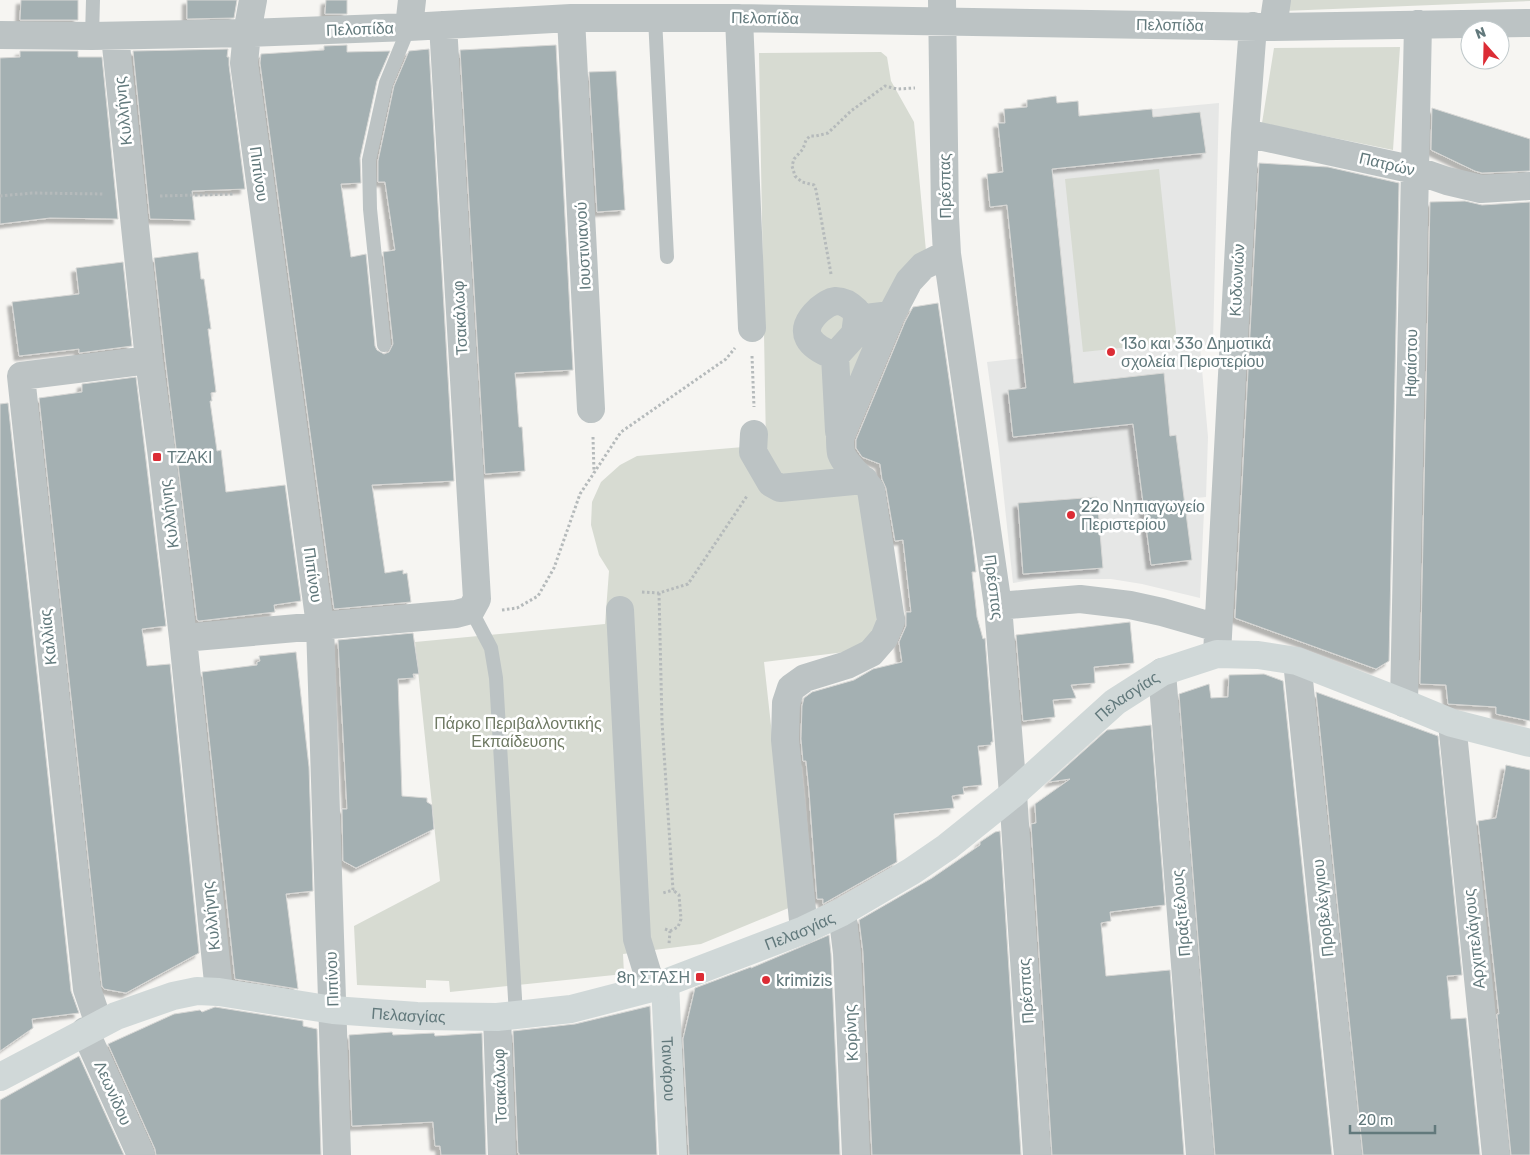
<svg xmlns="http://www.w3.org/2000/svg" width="1530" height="1155" font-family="Rubik,sans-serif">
<defs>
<filter id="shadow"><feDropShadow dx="-4.5" dy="4.5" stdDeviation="1" flood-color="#0004"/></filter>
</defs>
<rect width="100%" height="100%" fill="#f6f5f2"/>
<path fill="#e6e7e6" d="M1056 96 1057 103 1078 101 1080 116 1219 103 1213 343 1200 347 1208 437 1206 497 1196 498 1197 511H1204L1200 598 1142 584 1111 579H1038L1013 583 999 451 987 362 1023 358 998 123 1005 122 1004 109 1027 107V100Z"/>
<path fill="#d7dbd2" d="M1284 0H1530V1L1283 11Z
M1400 47 1393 150 1262 123 1274 48Z
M881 52 887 57 891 81 914 122 926 251 834 437 858 491 878 604 876 628 863 643 845 652 764 662 791 907 701 944 623 954 624 974 450 992 449 981 426 980V988L357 985 354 926 440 881 415 642 605 624 609 571 599 555 591 525 592 502 601 482 620 465 637 456 766 445 759 53Z
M1159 169 1177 342 1083 352 1065 179Z"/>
<path fill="#a4b0b2" stroke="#d7d7d5" filter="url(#shadow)" d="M21 0H78V20H20Z
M187 0H237L234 18 187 19Z
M326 0H347V14H325Z
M347 45V52L390 51 377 81 360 158 361 183 341 184 351 257 366 254 375 346 377 350 384 354 389 352 393 344 383 252 395 250 385 182H378V161L394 86 409 51 429 49 454 481 372 485 385 573 403 570V574L407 573 411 602 334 609 260 63 261 54 324 50V46Z
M556 45 573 370 515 373 519 427H522L525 471 485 474 460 50Z
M228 49 227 57H229V65L245 189 192 191 195 220 150 219 133 51Z
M20 51H78V57H102L118 219 50 218 0 224V58L20 57Z
M616 71 625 210 597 212 589 72Z
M1056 96 1057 103 1078 101 1079 116 1152 109 1153 117 1200 112 1206 153 1052 169 1074 383 1164 373 1170 436 1176 435 1192 560 1151 565 1133 424 1013 437 1008 390 1026 388 1007 205 990 207 987 174 1003 172 998 123H1005L1004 109 1027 107V100Z
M1432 108 1530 139V171L1482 173 1475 171 1431 150Z
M1259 163 1328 167 1399 183 1389 661 1376 669 1235 618Z
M1465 201 1482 205 1530 202V721L1496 714V707L1448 704 1446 685 1420 684 1430 202Z
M198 252 201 279H204L211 329H208L216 392 211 393 212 401H210L217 451 221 450 226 492 285 485 301 601 274 605 275 612 199 621 197 620 165 358 154 258Z
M123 262 132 346 79 353V349L19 356 12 302 79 294 76 268Z
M938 303 972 537 976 572H972L977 617 983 639 985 638 993 742H991V745L978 746 982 785 963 787 964 794 952 796 954 808 894 814 897 862 823 904V899H817L809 791 806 761H803L801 739 802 706 804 698 812 692 854 680 873 669 902 662 899 642 906 626V612H911L903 540 895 541 886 488 882 479 880 464 862 457 856 448V440L905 322 913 307Z
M136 377 166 626 142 629 147 666 170 664 199 953 126 993 104 989 102 986 39 398 82 392V384Z
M8 403 71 991 79 1013 32 1019 33 1028 0 1051V404Z
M1097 497 1103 568 1023 574 1018 503Z
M1130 622 1134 663 1094 667 1095 683 1071 685 1076 698 1053 700 1055 717 1023 721 1016 635Z
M413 633 419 674H413L414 678 398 679 402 796 427 798V802L432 805 434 829 356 868 343 861 342 809H347L338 640Z
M296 652 309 767 313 891 286 894 298 989 235 979 202 672 257 665V662L260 661 259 656Z
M1264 674 1283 681 1332 1155H1215L1179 694 1209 684 1211 698 1228 697 1229 675Z
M1316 692 1438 736 1462 975 1447 976 1451 1019 1466 1018 1480 1155H1363Z
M1151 725 1165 905 1110 912 1111 921 1101 923 1106 976 1170 970 1184 1155H1052L1031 824 1036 823 1035 804 1070 779 1049 782 1107 730Z
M1506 765 1530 770V1155H1511L1497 1014H1499L1478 821 1496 818Z
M1000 831 1021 1155H872L863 952 859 920 932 878 980 845V842L995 832Z
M829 935 831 954 840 1155H689L683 1039 695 988 751 967V968Z
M650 1006 657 1155H519V1153H518L513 1031 575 1024Z
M215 1007 303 1021V1026L317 1029 321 1155H156L155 1149 108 1044 174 1014 200 1010 202 1012Z
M392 1032 393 1035 434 1033 435 1036 482 1033 486 1155H441L440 1146H435L433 1122 352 1126 349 1035Z
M79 1056 124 1155H0V1100Z"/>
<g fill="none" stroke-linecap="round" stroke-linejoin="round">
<path stroke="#b5babb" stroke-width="3" stroke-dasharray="2.5 2.5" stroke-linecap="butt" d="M0 196 32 193 104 194
M160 196 234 194
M831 274 816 190 814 185 802 182 795 176 792 166 794 159 803 149 806 140 810 136H816L828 133 851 111 885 86 897 89 915 88
M752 356 754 407
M593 437 594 473
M642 592 659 593 688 584 747 496
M659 593 662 722 673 890 663 893
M502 610 517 608 538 596 554 568 580 494 621 432 726 359 735 348
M665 929 670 931 669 944
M670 931 678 927 681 919 679 895 673 890"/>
<path stroke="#bcc3c4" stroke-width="14" d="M655 18 667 257
M92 36 93 0
M384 345 370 209 369 160 386 83 409 27
M471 610 491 648 496 678 516 1015"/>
<path stroke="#bcc3c4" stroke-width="28" d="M253 0 247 33 244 63 320 625 337 1155
M942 0 945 217 947 254 998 606 1013 794 1037 1155
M571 18 591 409
M739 18 752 328
M409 27 412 0
M1273 27 1277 0
M0 35 92 36 247 33 409 27 571 18H739L1273 27 1530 23
M115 36 149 360 162 457 183 638 219 992
M1245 133 1415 170 1447 181 1481 189 1530 186
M835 356C810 347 795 332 819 310 824 306 828 302 836 301 844 301 851 306 856 311L857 319
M839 431 835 356 855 334 857 319 891 315
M754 434 753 452 771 483 780 488 864 480
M998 606 1080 599 1130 605 1162 612 1218 628
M620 610 637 939 652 988
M183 638 456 614 471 610 477 599 443 25
M1217 654 1245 133 1253 26
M1297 661 1348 1155
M1162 672 1200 1155
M1404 703 1418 24
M1452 723 1496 1155
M842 912 847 953 856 1155
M804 930 785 740 786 703 791 688 805 678 847 665 871 653 884 638 891 621 871 490C863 478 846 467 841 453 840 448 840 442 840 437L891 315 909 281 923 266 947 254
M497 1017 502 1155
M99 1024 87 989 21 376 149 360
M85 1031 141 1155"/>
<g stroke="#d0d8d8" stroke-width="28">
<path id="s1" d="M665 983 673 1155"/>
<path id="s2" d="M0 1077 116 1016 173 996 197 991 219 992 333 1010 417 1016 497 1017 571 1009 652 988 804 930 842 912 912 871 947 847 1013 794 1115 702 1162 672 1217 654 1258 655 1297 661 1404 703 1452 723 1530 743"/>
</g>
</g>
<g fill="#dc2c35" stroke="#fff" stroke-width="2">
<circle cx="1111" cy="352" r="5"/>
<rect x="152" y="452" width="10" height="10" rx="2.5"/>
<circle cx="1071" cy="515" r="5"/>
<rect x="695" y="972" width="10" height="10" rx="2.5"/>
<circle cx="766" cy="980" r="5"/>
</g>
<g text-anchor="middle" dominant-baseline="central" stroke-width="5" stroke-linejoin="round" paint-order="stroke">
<g font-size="16" fill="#62797c" stroke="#fff">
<text transform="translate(765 18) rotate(1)">Πελοπίδα</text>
<text transform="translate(1170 25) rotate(1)">Πελοπίδα</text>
<text transform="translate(360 29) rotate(-2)">Πελοπίδα</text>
<text transform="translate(123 111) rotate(-96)">Κυλλήνης</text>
<text transform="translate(1387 164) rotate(13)">Πατρών</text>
<text transform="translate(259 174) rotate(82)">Πιπίνου</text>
<text transform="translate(945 186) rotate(-91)">Πρέσπας</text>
<text transform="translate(583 246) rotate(-93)">Ιουστινιανού</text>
<text transform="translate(1237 280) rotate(-87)">Κυδωνιών</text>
<text transform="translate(460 318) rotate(-93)">Τσακάλωφ</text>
<text transform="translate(1411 363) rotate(-89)">Ηφαίστου</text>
<text transform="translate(169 514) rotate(-97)">Κυλλήνης</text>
<text transform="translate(313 575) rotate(82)">Πιπίνου</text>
<text transform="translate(994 587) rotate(83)">Πρέσπας</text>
<text transform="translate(48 637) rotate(-96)">Καλλίας</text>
<text stroke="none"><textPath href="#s2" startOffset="1239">Πελασγίας</textPath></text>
<text transform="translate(1323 908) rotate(-96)">Προβελέγγιου</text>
<text transform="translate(1181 913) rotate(-95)">Πραξιτέλους</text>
<text transform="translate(211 916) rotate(-96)">Κυλλήνης</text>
<text stroke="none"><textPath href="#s2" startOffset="834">Πελασγίας</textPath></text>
<text transform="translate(1474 939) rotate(-96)">Αρχιπελάγους</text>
<text transform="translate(332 979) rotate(-92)">Πιπίνου</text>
<text transform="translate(1026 991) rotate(-94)">Πρέσπας</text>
<text stroke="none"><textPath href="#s2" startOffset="429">Πελασγίας</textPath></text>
<text transform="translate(851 1033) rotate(-93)">Κορίνης</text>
<text stroke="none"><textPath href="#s1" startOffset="86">Ταινάρου</textPath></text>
<text transform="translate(500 1086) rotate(-92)">Τσακάλωφ</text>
<text transform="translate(113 1093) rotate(66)">Λεωνίδου</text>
</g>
<g font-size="16" fill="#62797c" stroke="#fff" text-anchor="start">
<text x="1121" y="343">13ο και 33ο Δημοτικά<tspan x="1121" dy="18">σχολεία Περιστερίου</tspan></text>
<text x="167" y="457">ΤΖΑΚΙ</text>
<text x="1081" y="506">22ο Νηπιαγωγείο<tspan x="1081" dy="18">Περιστερίου</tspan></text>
<text x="690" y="977" text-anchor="end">8η ΣΤΑΣΗ</text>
<text x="776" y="980">krimizis</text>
</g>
<g font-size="16" fill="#6f7a64" stroke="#fff">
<text x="518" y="723">Πάρκο Περιβαλλοντικής<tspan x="518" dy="18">Εκπαίδευσης</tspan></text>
</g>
</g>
<g transform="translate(1485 45) rotate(340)"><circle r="24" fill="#ffffff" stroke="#c0c9cb"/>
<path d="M0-4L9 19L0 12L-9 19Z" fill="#dc2c35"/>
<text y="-8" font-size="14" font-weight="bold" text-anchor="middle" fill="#62797c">N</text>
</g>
<path d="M1350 1125v8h85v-8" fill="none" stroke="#62797c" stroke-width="2.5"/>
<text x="1358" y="1125" font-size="15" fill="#62797c" stroke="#ffffff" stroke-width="4" paint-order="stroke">20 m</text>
</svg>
